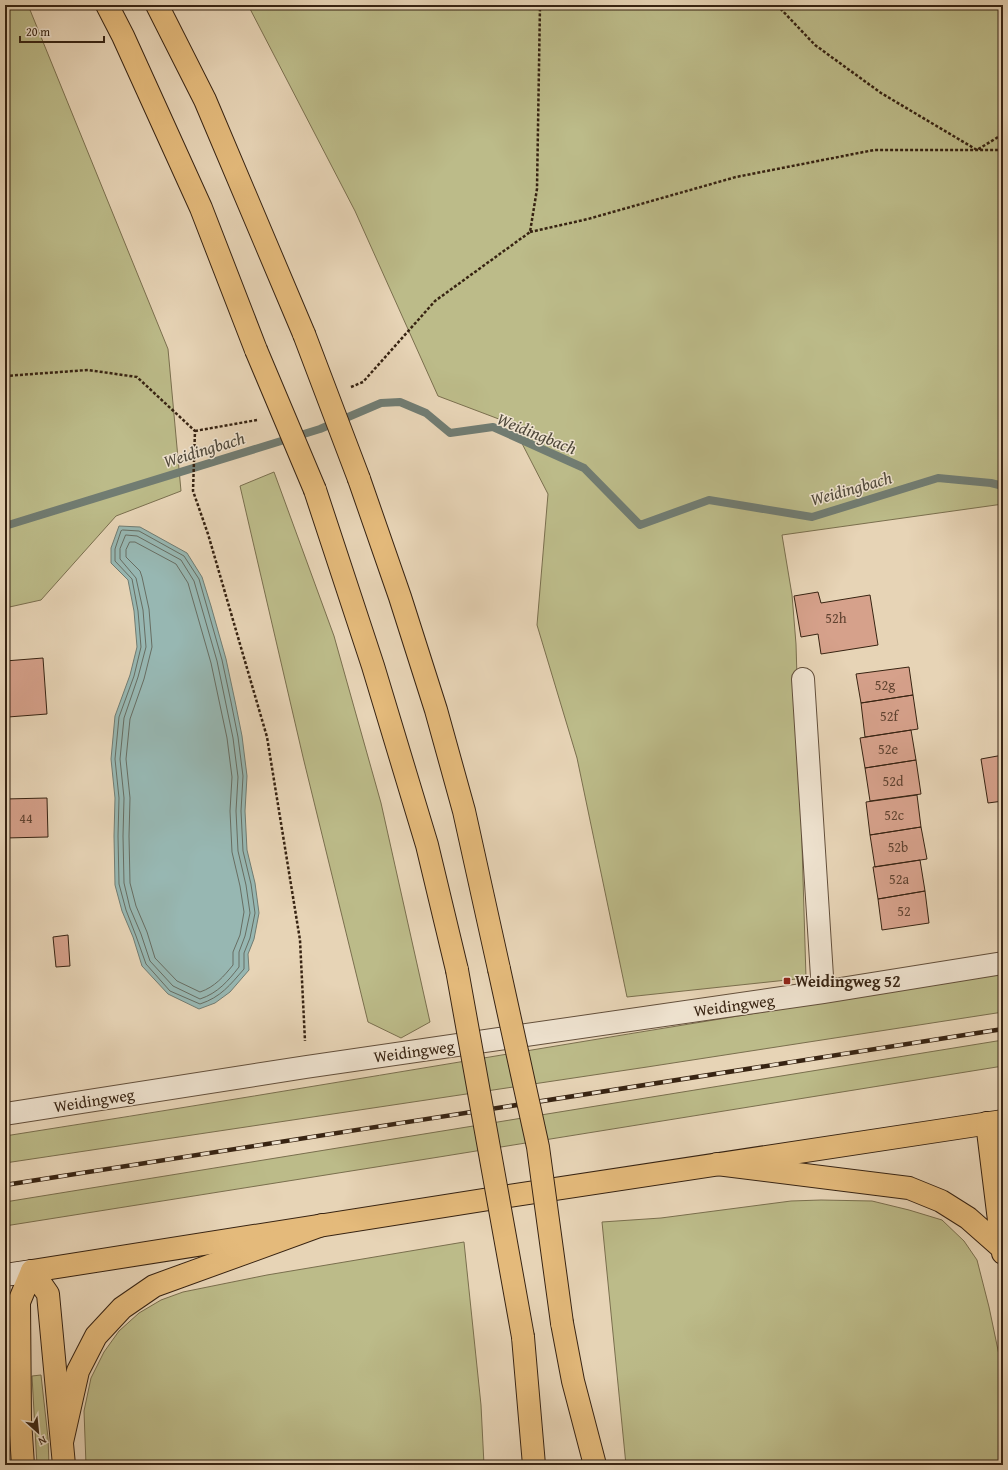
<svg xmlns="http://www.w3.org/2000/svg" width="1008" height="1470" font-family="'Gentium Book Plus',serif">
<rect width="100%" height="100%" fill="#e7d4b6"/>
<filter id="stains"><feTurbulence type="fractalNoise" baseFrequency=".005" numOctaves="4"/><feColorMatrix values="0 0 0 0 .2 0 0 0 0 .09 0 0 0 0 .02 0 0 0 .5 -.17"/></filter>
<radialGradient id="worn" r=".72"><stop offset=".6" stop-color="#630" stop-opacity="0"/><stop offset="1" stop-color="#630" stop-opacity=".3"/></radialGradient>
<path fill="#bcbb89" stroke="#7a6f4e" d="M5 5H28L168 349 181 491 116 516 41 600 5 608Z
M248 5H1003V504L782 535 792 595 796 644 806 978 627 997 577 758 537 625 548 494 512 424 438 396 355 211Z
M274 472 334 636 381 803 430 1022 401 1038 368 1022 303 757 240 486Z
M1003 974V1012L647 1067 5 1163V1136C338 1084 670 1025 1003 974Z
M1003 1040V1066L439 1157 5 1226V1202Z
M821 1200 872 1201 909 1210 942 1220 964 1241 977 1260 989 1307 1003 1374V1465H626L602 1222 661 1218 791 1201Z
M464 1242 481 1405 484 1465H86L84 1411 91 1378 104 1352 119 1331 139 1313 161 1300 183 1292 267 1275Z
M41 1375 48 1438 49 1465H37L32 1376Z"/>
<path fill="#97b7b2" stroke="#717c72" d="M119 526 140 527 187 553 202 577 211 606 226 659 235 701 242 736 247 776 245 811 247 850 255 883 259 913 254 939 248 954 249 970 230 992 215 1003 199 1009 168 994 142 966 133 937 122 911 115 885 114 836 115 798 111 759 115 716 130 675 137 647 134 611 128 580 111 563V548Z"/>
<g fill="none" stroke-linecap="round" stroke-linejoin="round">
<path stroke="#676d62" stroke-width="1" d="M123 530 139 531 184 556 199 579 207 607 222 660 231 702 238 737 243 776 241 811 243 851 251 884 255 913 250 938 244 953V969C230 985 221 997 200 1004L170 991 146 964 136 936 126 910 119 884 118 836 119 798 115 759 119 717 134 676 141 647 138 611 132 579 115 561V549L121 531Z
M126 535 137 536 181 560 194 581 217 661 233 738 238 777 236 811 238 851 246 885 250 913 245 936 239 952V967C228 981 218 993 200 999L173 986 150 961 141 934 130 908 124 883 123 836 124 798 120 759 124 718 138 677 146 647 143 610 136 578 120 559V549Z
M130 542H135L176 564 188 583 211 663 227 738 232 777 230 811 232 852 240 886 244 912 240 935 233 952V965C224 976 215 987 200 992L177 981 155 958 147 932 136 906 130 883 129 836 130 798 126 759 130 719 144 679 152 647 149 609 142 577 140 571 126 557V550Z"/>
<path stroke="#717c72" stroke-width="8" d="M5 526 320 429 381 403 400 402 426 413 450 433 493 427 584 468 640 525 709 500 812 517 938 478 991 483 1003 486"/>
</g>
<path fill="#d6a18b" stroke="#372312" d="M818 592 821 603 870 595 878 645 821 654 818 634 801 637 794 596Z
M43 658 47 714 8 717 5 661Z
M909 667 913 695 861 703 856 674Z
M913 695 918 729 865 737 861 703Z
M911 730 916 760 865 768 860 738Z
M1003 755V801L988 803 981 759Z
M916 760 921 794 870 801 865 768Z
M917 795 921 827 870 835 866 802Z
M47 798 48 837 5 838V799Z
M921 827 927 859 875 867 870 835Z
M920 860 925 891 878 899 873 867Z
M925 891 929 923 882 930 878 899Z
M68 935 70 966 56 967 53 937Z"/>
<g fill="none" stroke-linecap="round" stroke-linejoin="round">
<defs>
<path id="minor" d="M803 679 823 992
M5 1114 306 1067 823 992 1003 963"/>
<path id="secondary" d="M5 1275 32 1271"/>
<path id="primary" d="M32 1271 502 1197 1003 1121"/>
<path id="motorway" d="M107 5 123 36 201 208 256 350
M157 5 205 100 304 334
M359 479 400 597 436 710 464 811 499 969
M315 490 373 666 427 845 457 970
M987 1123 1003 1253
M717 1164 909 1188 941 1201 968 1218 1002 1248
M32 1271 48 1294 64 1465
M562 1323 573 1381 595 1465
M523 1337 534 1465
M62 1442 78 1371 96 1336 122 1308 154 1286 322 1225
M23 1465 20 1420 19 1302 32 1271"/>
</defs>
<use href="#minor" stroke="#634f3b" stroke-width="24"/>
<use href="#secondary" stroke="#372312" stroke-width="24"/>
<use href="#primary" stroke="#372312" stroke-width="24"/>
<use href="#motorway" stroke="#372312" stroke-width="24"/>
<path stroke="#372312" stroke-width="2.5" stroke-dasharray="3 2" stroke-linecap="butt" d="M777 5 815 45 881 93 977 150 1003 134
M530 232 588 219 736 177 874 150H1003
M5 376 88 370 137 377 195 431 193 491 208 534 267 737 300 940 305 1041
M351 387 363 382 435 301 530 232 537 189 540 5
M195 431 257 420"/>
<use href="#minor" stroke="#efe3d0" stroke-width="22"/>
<use href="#secondary" stroke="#efe3d0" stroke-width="22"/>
<use href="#primary" stroke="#e4ba7b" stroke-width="22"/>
<use href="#motorway" stroke="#e4ba7b" stroke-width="22"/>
<defs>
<path id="rail" d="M5 1185 1003 1029"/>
</defs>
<use href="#rail" stroke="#372312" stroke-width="4.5"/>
<use href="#rail" stroke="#efe3d0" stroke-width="3" stroke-dasharray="9" stroke-linecap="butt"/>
<defs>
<path id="motorway-bridge" d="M304 334 359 479
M256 350 315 490
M499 969 538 1147 562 1323
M457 970 523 1337"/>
</defs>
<use href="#motorway-bridge" stroke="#372312" stroke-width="24" stroke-linecap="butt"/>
<use href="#motorway-bridge" stroke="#e4ba7b" stroke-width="22"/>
</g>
<rect fill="#8f2418" stroke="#efe3d0" stroke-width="1.5" x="783" y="977" width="8" height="8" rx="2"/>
<g text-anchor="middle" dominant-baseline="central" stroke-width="3" stroke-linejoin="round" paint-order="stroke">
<g font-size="14" fill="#5f4230">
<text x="836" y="618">52h</text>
<text x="885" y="685">52g</text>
<text x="889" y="716">52f</text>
<text x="888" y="749">52e</text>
<text x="893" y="781">52d</text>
<text x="894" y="815">52c</text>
<text x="26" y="818">44</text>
<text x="898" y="847">52b</text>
<text x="899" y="879">52a</text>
<text x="904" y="911">52</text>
</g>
<g font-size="16" font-weight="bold" fill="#372312" stroke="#efe3d0" text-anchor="start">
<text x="795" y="981">Weidingweg 52</text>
</g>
<g font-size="16" fill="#372312" stroke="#efe3d0">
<text transform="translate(734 1005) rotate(-8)">Weidingweg</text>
<text transform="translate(414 1051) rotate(-8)">Weidingweg</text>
<text transform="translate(94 1100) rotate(-9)">Weidingweg</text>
</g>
<g font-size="17" font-style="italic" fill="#4f483a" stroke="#efe3d0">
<text transform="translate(537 433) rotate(22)">Weidingbach</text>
<text transform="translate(204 449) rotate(-17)">Weidingbach</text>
<text transform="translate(851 488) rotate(-16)">Weidingbach</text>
</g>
</g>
<rect width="1008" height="1470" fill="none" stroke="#e7d4b6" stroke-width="20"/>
<rect x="6" y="6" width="996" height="1458" fill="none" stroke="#372312" stroke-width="2"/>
<rect x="10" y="10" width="988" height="1450" fill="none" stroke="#372312"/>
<g transform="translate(38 1432) rotate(153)" stroke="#efe3d0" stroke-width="3" paint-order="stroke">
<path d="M0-3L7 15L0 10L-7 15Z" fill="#372312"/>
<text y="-6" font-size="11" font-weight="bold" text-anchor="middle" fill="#372312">N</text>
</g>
<path d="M20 36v6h84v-6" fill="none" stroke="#372312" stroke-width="2"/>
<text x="26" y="36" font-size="12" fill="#372312" stroke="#efe3d0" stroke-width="3" paint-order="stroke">20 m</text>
<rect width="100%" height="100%" filter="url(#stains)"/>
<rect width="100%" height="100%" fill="url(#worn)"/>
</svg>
